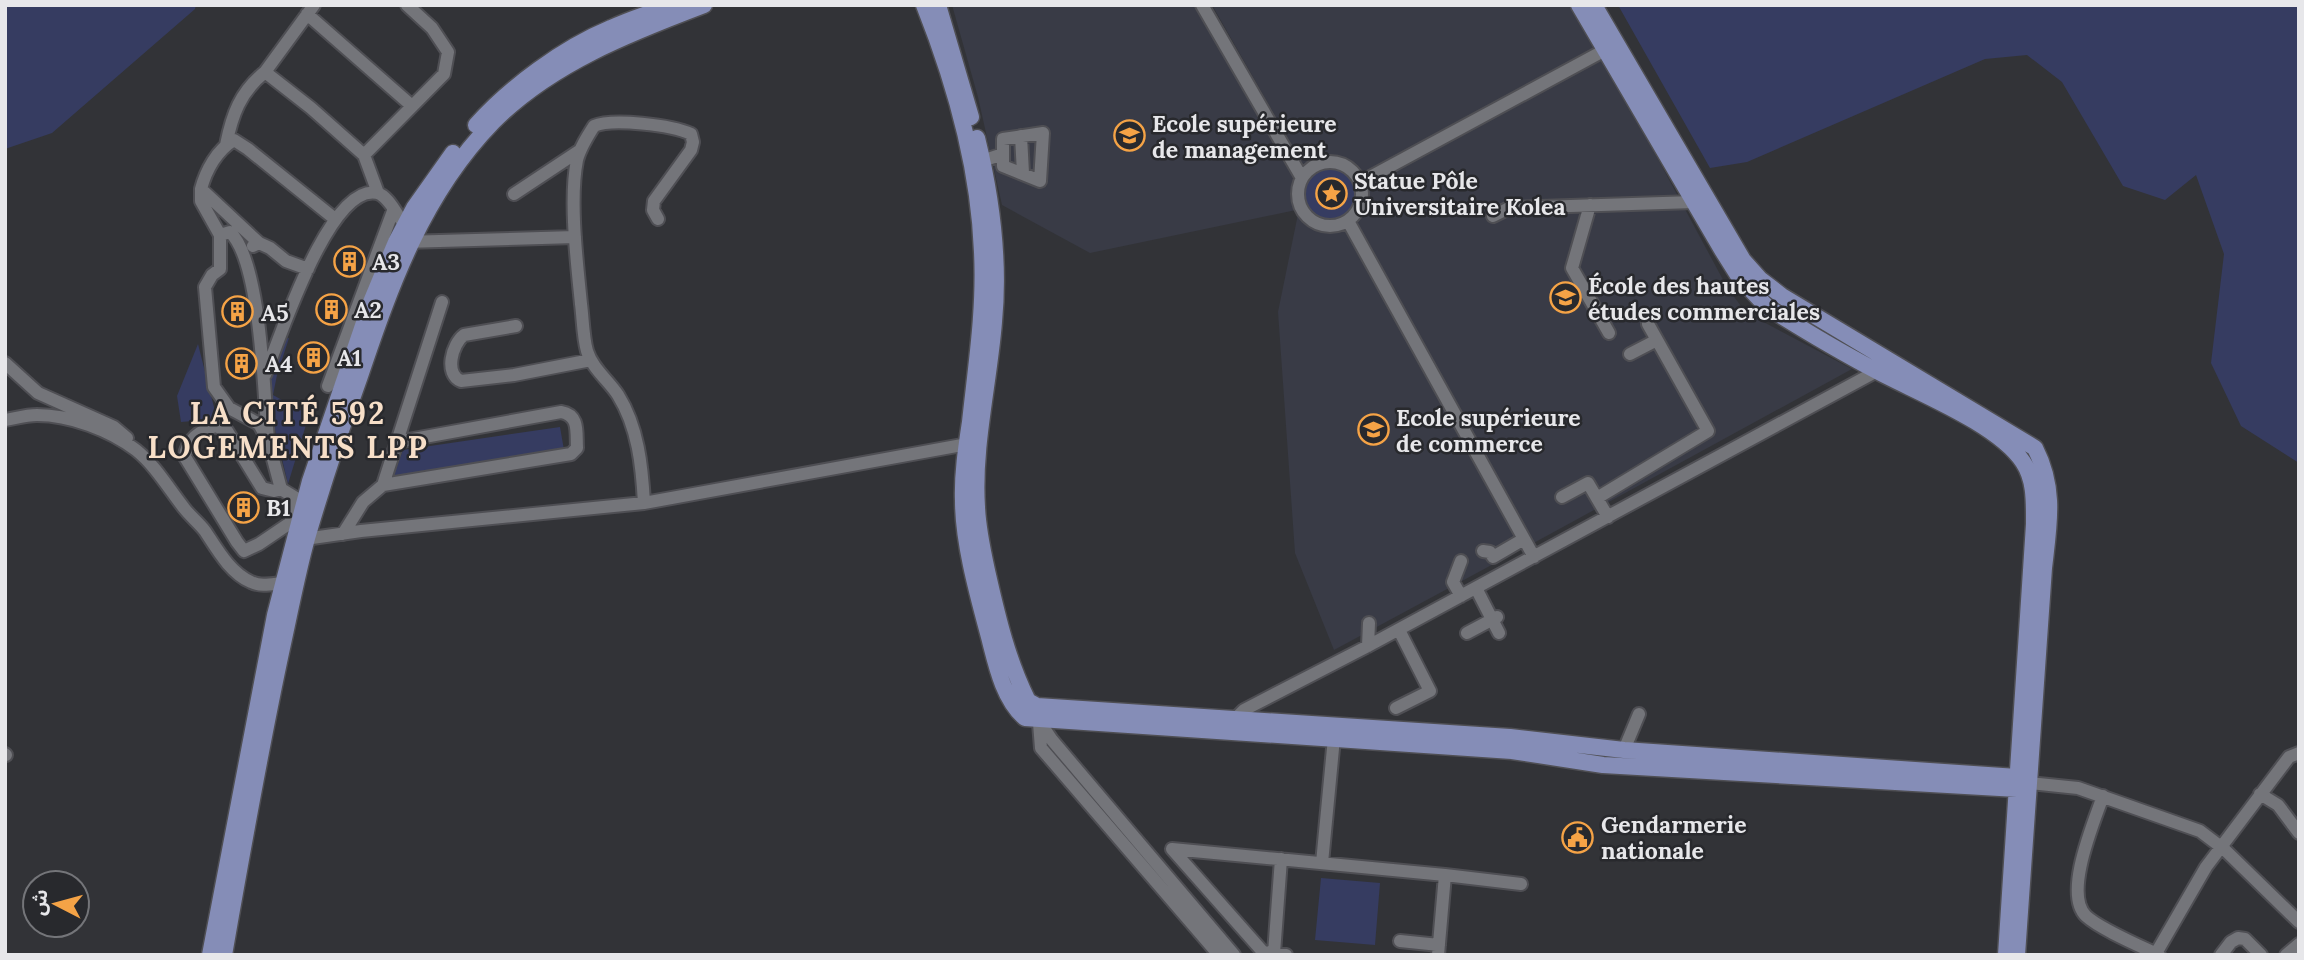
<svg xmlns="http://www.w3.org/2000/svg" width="2304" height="960" font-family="Lora,'Noto Sans Arabic',serif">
<rect width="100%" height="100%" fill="#323337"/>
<path fill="#393b46" d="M952 5H1198L1293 176V201L1296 210 1090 253 1002 205 978 97Z
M1212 5H1572L1598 48 1363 175 1355 165 1336 157 1322 158 1305 168Z
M1603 57 1728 289 1741 306 1756 318 1852 369 1530 545 1355 224 1370 200 1367 182Z
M1298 214 1303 221 1320 231 1339 232 1347 229 1525 547 1334 650 1295 553 1278 312Z"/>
<path fill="#363c61" d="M5 5H196L195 9 52 133 5 149Z
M1618 5H2299V463L2241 426 2211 363 2224 254 2196 175 2165 200 2123 186 2062 82 2027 55 1985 59 1747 162 1710 168Z
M1304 194a27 27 0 1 1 54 0a27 27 0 1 1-54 0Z
M289 338 277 375 273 395 309 415 288 484 271 413 269 381 285 339Z
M198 344 217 419 181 422 177 396Z
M560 427 564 450 393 477 403 450Z
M1321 878 1380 883 1375 945 1315 940Z"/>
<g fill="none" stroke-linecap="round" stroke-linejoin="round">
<defs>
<path id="minor" d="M1202 5 1302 178
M307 14 412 106
M265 72 314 5
M1021 136 1023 173
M226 145C232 115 240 92 265 72L311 108 364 155 378 193
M364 155 444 74 448 52 432 28 407 5
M982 161 1003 154V166L1040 181 1043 133 1003 139V154
M1298 194a32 32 0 1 1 64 0a32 32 0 1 1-64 0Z
M1361 182 1605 50
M201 189C206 170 217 150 234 140L248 149 335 219
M514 194 579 151
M1590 205 1572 268 1609 333
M1493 216 1509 208 1694 202
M1348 221 1534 557
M220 235 201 201V189L259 243
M404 242 575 237
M253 246 259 243 270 248 286 261 308 269
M516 326 464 335C452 344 444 374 461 381L514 375 591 360
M1630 354 1657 340 1648 324
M5 363 38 393 114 427 127 438
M265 375C279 341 329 183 377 193 389 196 397 216 405 225
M328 386 393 211
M5 420C16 418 27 415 37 415 70 415 110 430 136 450 155 465 169 489 184 508 190 516 199 523 205 531 217 549 230 573 251 582 261 587 272 584 282 583
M268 440C264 395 261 261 230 232L220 235V269L212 275 205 287 214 387 229 408 259 424 268 440 281 489 304 503
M383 485 571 454 577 448C576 433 580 415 561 412L397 442
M281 489 274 491 262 488 227 431 216 426C200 430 186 440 185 457L237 542 244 551 259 544 290 523 295 498
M1562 497 1588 483 1608 517
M1597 498 1708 431 1657 340
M644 503C642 466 638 427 618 395 609 381 592 368 587 351 583 337 583 319 581 304 577 263 569 200 577 160 580 148 587 137 594 126 612 118 672 125 691 134L693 142 691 150 654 201 653 210 658 219
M343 534 363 502 383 485 442 302
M298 540 361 531 644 503 973 443
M1483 551 1490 552 1493 557 1524 539
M1476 588 1499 633
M1461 596 1453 582 1461 561
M1467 633 1497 617
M1368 646 1369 623
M1396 708 1430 691 1399 630
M1038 719 1052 740 1234 955
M1232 722 1244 710 1368 646 1877 371
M1039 723 1041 748 1219 955
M1624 750 1639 714
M5 754 6 755
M2029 783 2078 788 2200 831 2225 850 2299 922
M2260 794 2278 805 2299 833
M2103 796C2094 822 2063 894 2086 916 2100 929 2140 946 2159 955
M1172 849 1445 875 1438 955
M1172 849 1263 952 1286 955
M1322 863 1334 738
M1445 875 1521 884
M1400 941 1439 945
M1274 953 1281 859
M2155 955 2206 867 2289 757 2299 753
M2221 955 2231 942 2238 938 2245 939 2261 955
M2286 955 2299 944"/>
<path id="major" d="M924 5C955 83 979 169 982 252 985 309 976 366 970 422 966 448 962 475 963 501 963 543 978 596 989 637 996 664 1003 699 1025 718L1512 751 1603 765 2017 789 2029 783
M938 5 971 117
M1579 5 1722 250 1739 277 1767 307C1802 329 1837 350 1873 369 1915 392 1997 423 2023 462 2035 480 2034 502 2034 524L2006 955
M1594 5 1743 260 1760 279 1782 296 2035 448C2056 489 2049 524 2044 568L2017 955
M476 125C510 87 563 48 611 28 630 19 651 13 671 5
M977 138C992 199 1000 260 994 322 989 384 973 446 977 507 978 531 983 552 988 575 998 619 1008 661 1028 701L1037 706 1510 737 1624 750 2017 777 2029 783
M210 955 275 615 310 481 371 302 396 242 414 208 453 153
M224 955C242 852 260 750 282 648 290 612 297 574 307 538 323 483 341 429 360 376 391 284 423 194 493 122 550 64 630 33 704 5"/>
</defs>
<use href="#minor" stroke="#4f4f54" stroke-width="16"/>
<use href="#major" stroke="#4f4f54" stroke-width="19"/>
<use href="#minor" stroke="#74757a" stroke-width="12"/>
<use href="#major" stroke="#858db7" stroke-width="16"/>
</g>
<defs>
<symbol id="university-ring" viewBox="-11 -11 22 22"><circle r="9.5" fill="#28292d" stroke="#f5a346" stroke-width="1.5"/><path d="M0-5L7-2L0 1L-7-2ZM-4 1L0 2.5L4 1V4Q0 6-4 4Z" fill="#f5a346"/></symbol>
<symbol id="sight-ring" viewBox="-11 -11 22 22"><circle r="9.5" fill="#28292d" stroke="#f5a346" stroke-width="1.5"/><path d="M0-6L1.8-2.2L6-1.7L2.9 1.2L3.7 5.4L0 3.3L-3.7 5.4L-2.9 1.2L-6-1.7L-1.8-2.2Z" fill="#f5a346"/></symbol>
<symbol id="building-ring" viewBox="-11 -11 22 22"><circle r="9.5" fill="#28292d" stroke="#f5a346" stroke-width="1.5"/><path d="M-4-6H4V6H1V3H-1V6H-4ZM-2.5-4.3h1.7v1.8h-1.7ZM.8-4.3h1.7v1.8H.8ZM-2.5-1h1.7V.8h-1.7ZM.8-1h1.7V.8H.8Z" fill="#f5a346"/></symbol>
<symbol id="civic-ring" viewBox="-11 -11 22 22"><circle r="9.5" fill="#28292d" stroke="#f5a346" stroke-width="1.5"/><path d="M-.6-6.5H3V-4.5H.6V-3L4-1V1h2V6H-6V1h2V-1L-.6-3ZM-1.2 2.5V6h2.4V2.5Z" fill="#f5a346"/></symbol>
</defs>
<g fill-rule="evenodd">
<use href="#university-ring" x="1112" y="118" width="35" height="35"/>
<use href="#sight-ring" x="1314" y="176" width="35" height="35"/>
<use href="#building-ring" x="332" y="244" width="35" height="35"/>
<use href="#university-ring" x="1548" y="280" width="35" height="35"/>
<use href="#building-ring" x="314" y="292" width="35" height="35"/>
<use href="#building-ring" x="220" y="294" width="35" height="35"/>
<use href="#building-ring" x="296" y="340" width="35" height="35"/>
<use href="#building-ring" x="224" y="346" width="35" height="35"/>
<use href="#university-ring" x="1356" y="412" width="35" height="35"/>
<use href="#building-ring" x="226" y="490" width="35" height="35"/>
<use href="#civic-ring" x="1560" y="820" width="35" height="35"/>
</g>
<g text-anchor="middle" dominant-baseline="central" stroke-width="5" stroke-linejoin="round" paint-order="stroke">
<g font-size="23" font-weight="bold" fill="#e7e7ea" stroke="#28292d" text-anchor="start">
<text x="1152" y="123">Ecole supérieure<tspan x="1152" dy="26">de management</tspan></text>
<text x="1354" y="180">Statue Pôle<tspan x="1354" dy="26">Universitaire Kolea</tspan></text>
<text x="372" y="261">A3</text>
<text x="1588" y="285">École des hautes<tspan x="1588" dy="26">études commerciales</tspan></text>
<text x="354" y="309">A2</text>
<text x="261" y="312">A5</text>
<text x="337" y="357">A1</text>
<text x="265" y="363">A4</text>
<text x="1396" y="417">Ecole supérieure<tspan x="1396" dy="26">de commerce</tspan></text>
<text x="266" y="507">B1</text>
<text x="1601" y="824">Gendarmerie<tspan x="1601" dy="26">nationale</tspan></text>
</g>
<g font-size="30" font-weight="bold" letter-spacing="2" fill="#f7dfc8" stroke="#28292d">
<text x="288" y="413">LA CITÉ 592<tspan x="288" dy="34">LOGEMENTS LPP</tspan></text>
</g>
</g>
<rect width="2304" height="960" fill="none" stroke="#e7e7ea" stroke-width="14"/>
<g transform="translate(56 904) rotate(276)"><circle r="33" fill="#28292d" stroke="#747579" stroke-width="2"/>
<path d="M0-5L12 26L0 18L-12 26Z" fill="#f5a346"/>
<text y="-10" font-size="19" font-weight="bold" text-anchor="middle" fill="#e7e7ea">ش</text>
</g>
</svg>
